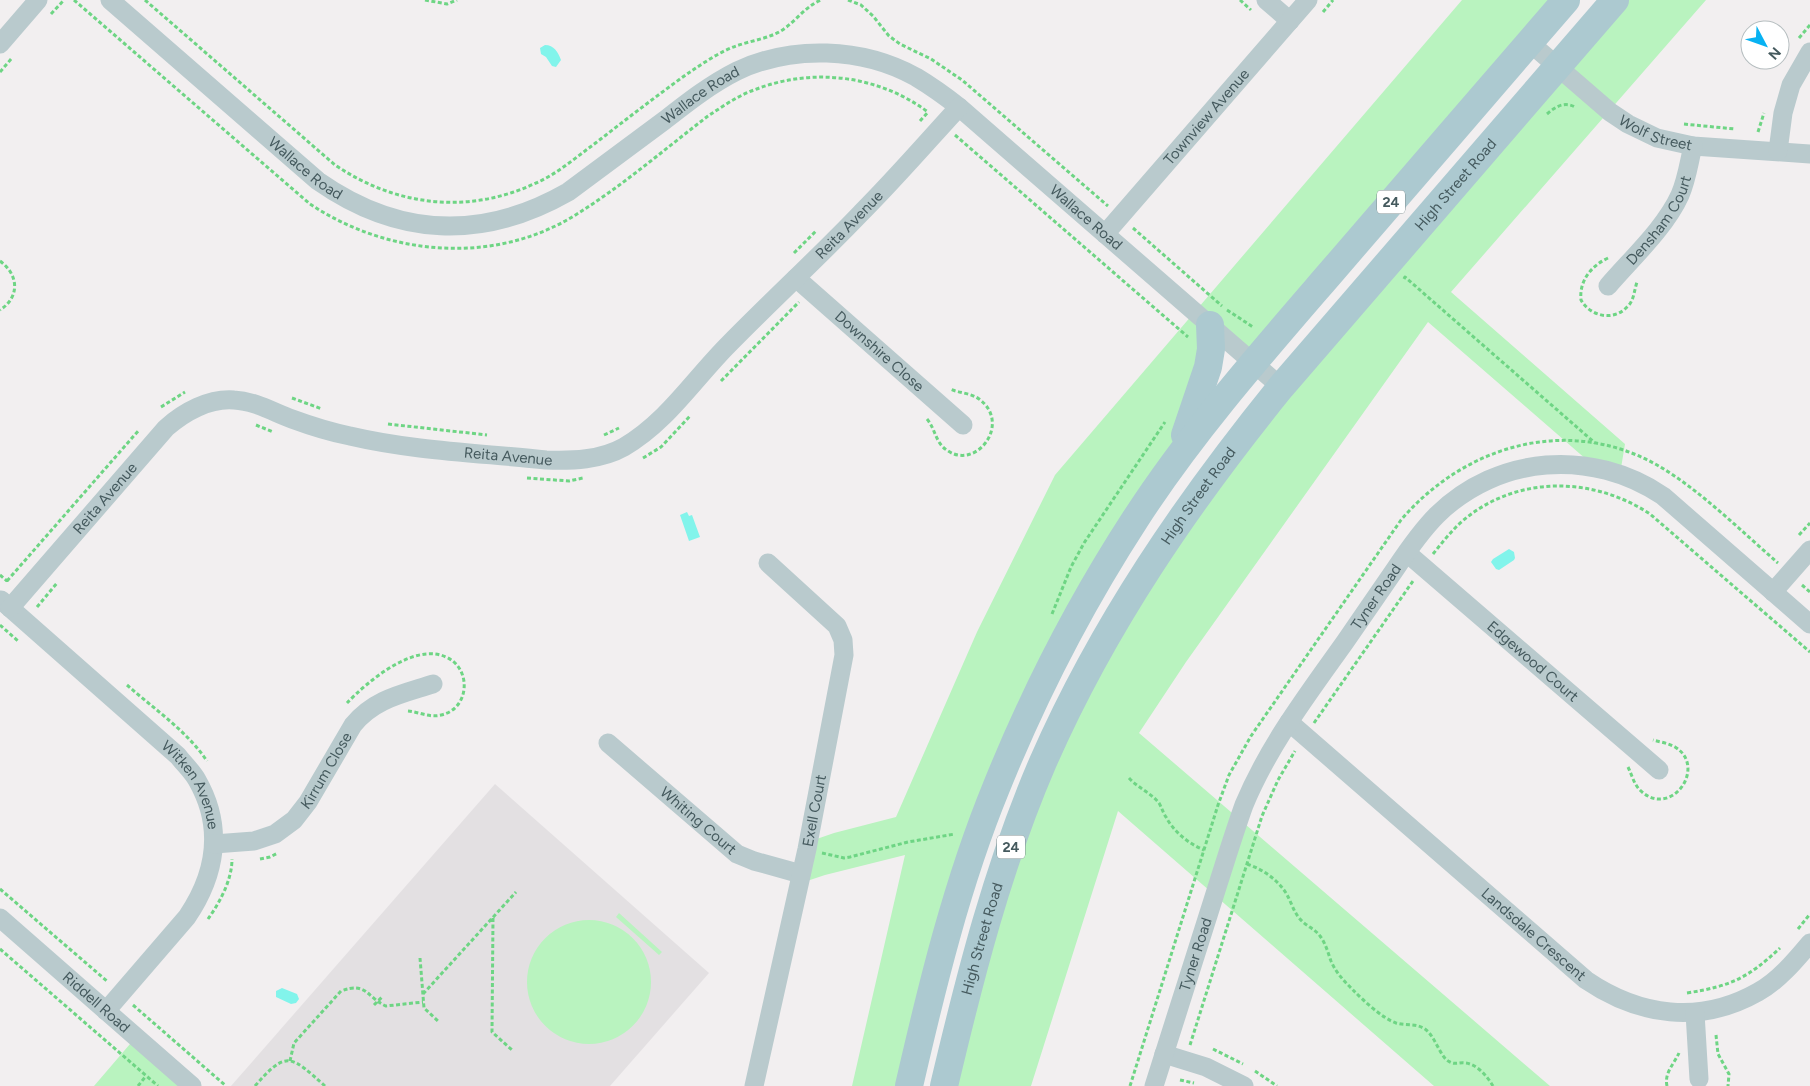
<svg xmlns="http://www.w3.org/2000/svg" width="1810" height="1086" font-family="Figtree,sans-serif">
<rect width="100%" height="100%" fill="#f2eff0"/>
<path fill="#e3e0e2" d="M495 784 709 973 610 1086H231Z"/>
<path fill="#b9f3bf" d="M1462 0H1566L1253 363 1210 325 1201 390 1023 726 909 1086H852L905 855 825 875 798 884 808 842 834 833 896 817 977 632 1055 475Z
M1615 0H1706L1451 292 1625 444 1620 474 1595 467 1428 322 1186 662 1139 733 1550 1086H1434L1118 811 1031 1086H944L1002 871 1143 574Z
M619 913 662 952 659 955 616 917Z
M527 982a62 62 0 1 1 124 0a62 62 0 1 1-124 0Z
M136 1037 189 1086H94Z"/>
<path fill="#82f4eb" d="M545 45C554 45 558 52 561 60L556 67 552 66 546 57 541 54 540 48Z
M687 512 689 516 692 515 700 537 689 541 680 515Z
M1509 549 1514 552 1515 558 1514 560 1499 570 1496 569 1491 562 1493 559Z
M282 988 297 994 299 999 296 1003 291 1004 276 997V991Z"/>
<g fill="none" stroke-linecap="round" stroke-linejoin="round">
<path stroke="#6ed584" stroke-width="3" stroke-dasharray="4 2.5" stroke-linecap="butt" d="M74 0 310 204C388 256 495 266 577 214 622 186 665 149 708 116 722 107 737 96 754 90 812 67 878 75 928 112
M145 0 335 165C396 206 468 215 536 183 557 174 575 158 593 145 624 121 655 97 687 74 702 64 719 52 736 46 750 41 766 39 779 32 795 23 804 7 821 0
M425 0 447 4 457 0
M848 0 861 5 873 16 889 36 900 44 931 59 962 80 1108 206
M1240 0 1251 10
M1323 12 1333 0
M51 14 64 0
M1799 38 1810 25
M0 72 12 58
M1547 114C1555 107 1564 101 1575 107
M920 121 928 112
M1684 124 1735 129
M1758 132 1764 113
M955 135 1188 337
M1133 228 1222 306
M794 253 816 231
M1608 258C1591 266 1579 281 1581 300 1590 316 1613 322 1627 307 1634 301 1634 291 1637 282
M0 261C19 275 20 297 0 310
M1404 279 1405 277 1595 443
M1227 310 1253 327
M721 381 799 302
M292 398 322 409
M161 407 185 392
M927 419C936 430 935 443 948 451 977 470 1012 423 979 399 971 393 959 393 950 389
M388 424 487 435
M256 425 273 432
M604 435 619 428
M643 458 661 447 690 416
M527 478 569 481 583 478
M1799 535 1810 523
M1433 554C1441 544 1449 534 1458 525 1512 475 1591 475 1650 514L1810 652
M0 575 7 581
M7 581 139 430
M1802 585 1810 592
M37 607 57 583
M1052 614 1071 567 1084 543 1165 422
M0 625 18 641
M127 685C154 709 187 731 207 761
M347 703C367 682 414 642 446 657 472 668 470 709 441 715 430 718 419 712 408 711
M1314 723 1413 581
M1628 767C1632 775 1634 785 1641 791 1671 819 1708 767 1675 747 1668 743 1660 742 1653 740
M1129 778C1138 788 1151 793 1159 803 1162 808 1163 813 1166 817 1174 832 1189 844 1204 850
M822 853 844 858 850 857 908 842 955 834
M260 859 270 857 278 853
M1247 864C1262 869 1277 879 1286 893 1291 901 1293 911 1300 919 1306 926 1315 929 1320 936 1326 944 1328 953 1331 961 1336 973 1345 982 1354 991 1364 1001 1382 1018 1396 1023 1406 1026 1416 1023 1425 1029 1436 1037 1440 1058 1450 1062 1455 1065 1460 1062 1465 1063 1477 1064 1487 1076 1493 1086
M0 889 108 982
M493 918 492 1032 512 1050
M208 919C220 902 232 880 232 859
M1798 929 1810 914
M0 949 158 1086
M420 958 424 1008 438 1021
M1687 993C1731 986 1748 978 1780 948
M423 994 516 892
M133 1005 226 1086
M374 1005 382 997
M1716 1035 1718 1054 1729 1074 1728 1086
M1190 1045 1262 816 1278 780 1295 751
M1213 1049 1243 1064
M290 1061 294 1043 341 991C367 981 367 998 386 1006L423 1002
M1255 1071 1277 1086
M1180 1080 1194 1083
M138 1086 146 1076
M255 1086C287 1049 291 1056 325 1086
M1130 1086 1218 805 1229 775 1251 736 1401 520C1465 445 1568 415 1657 465 1699 489 1741 531 1778 563
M1667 1086C1664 1073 1674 1064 1679 1053"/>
<g stroke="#b9cacd" stroke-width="19">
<path id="s1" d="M110 0 318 181C398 237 482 241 568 192 600 168 633 144 665 120 688 102 711 84 737 71 792 45 862 47 916 77 931 86 945 96 959 107L1281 387"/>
<path d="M1266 0 1290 21"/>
<path id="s2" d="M1529 42 1610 112 1628 124 1657 138 1693 146 1810 154"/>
<path d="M0 44 38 0"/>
<path d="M1778 151 1783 113 1791 85 1810 52"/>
<path id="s3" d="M1105 234 1308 0"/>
<path id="s4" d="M796 278 963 425"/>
<path id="s5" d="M1608 286C1632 258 1665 228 1680 195 1687 179 1689 162 1693 146"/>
<path id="s6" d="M1407 553 1659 770"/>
<path d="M1773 592 1810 550"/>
<path id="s7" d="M1 600 178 756C184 764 192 771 197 780 224 827 216 874 187 917L106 1011"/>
<path id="s8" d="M10 608 166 428C184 412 209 398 234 400 255 401 273 412 292 419 311 426 330 432 350 436 414 451 481 453 546 460 572 461 601 460 624 447 667 422 694 379 729 344 772 300 818 258 861 213 895 179 926 143 959 107"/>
<path id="s9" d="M1289 722 1586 980C1639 1016 1700 1025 1758 992 1778 981 1795 961 1810 943"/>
<path id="s10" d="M608 743 737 854 754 861 801 874"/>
<path id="s11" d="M214 844 254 841 275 834 294 820 308 802 353 725C374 699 402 694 433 684"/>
<path id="s12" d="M0 918 192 1086"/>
<path d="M1695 1013 1699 1079"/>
<path d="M1164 1054 1206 1067 1244 1086"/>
<path id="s13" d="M754 1086 807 849 844 655 843 640 837 626 768 563"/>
<path id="s14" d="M1154 1086C1176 1018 1197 949 1219 881 1227 856 1235 830 1244 805 1269 745 1308 694 1345 642 1362 617 1379 593 1396 568 1408 550 1421 531 1437 515 1498 455 1592 448 1663 496L1810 624"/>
</g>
<g stroke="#acc9d0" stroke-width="28">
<path d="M1185 435 1208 367 1211 349 1210 325"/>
<path d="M909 1086C932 986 957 883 996 788 1033 696 1082 601 1136 518 1194 429 1264 350 1333 270 1411 180 1488 90 1566 0"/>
<path id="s15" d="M944 1086C970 976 998 866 1043 762 1103 625 1187 503 1281 387L1615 0"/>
</g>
</g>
<g text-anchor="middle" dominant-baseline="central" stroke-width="5" stroke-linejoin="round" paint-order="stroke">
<g fill="#fff" stroke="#7d8c8e" stroke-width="1">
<rect x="1377" y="190.5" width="28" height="23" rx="4"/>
<rect x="997" y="835.5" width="28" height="23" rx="4"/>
</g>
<g font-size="14" font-weight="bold" fill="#455a5e">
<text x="1391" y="202">24</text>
<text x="1011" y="847">24</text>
</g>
<g font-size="15" fill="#455a5e" stroke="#fff">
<text stroke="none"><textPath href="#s1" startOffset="706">Wallace Road</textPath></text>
<text stroke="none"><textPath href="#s3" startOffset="155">Townview Avenue</textPath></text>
<text stroke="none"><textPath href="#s2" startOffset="158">Wolf Street</textPath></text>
<text stroke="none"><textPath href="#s1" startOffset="258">Wallace Road</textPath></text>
<text stroke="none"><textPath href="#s15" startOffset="1052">High Street Road</textPath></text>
<text stroke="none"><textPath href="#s1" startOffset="1156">Wallace Road</textPath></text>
<text stroke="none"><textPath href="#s5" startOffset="84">Densham Court</textPath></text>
<text stroke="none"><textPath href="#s8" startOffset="1030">Reita Avenue</textPath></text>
<text stroke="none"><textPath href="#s4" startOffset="111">Downshire Close</textPath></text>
<text stroke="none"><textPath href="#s8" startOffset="595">Reita Avenue</textPath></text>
<text stroke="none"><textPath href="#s15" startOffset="648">High Street Road</textPath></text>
<text stroke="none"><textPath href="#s8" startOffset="145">Reita Avenue</textPath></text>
<text stroke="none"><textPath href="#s14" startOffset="542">Tyner Road</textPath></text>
<text stroke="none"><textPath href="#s6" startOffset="166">Edgewood Court</textPath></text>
<text stroke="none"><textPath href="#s11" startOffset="145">Kirrum Close</textPath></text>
<text stroke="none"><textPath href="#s7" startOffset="268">Witken Avenue</textPath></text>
<text stroke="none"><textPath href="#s13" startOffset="282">Exell Court</textPath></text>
<text stroke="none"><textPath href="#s10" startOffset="119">Whiting Court</textPath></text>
<text stroke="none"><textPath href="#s9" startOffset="324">Landsdale Crescent</textPath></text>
<text stroke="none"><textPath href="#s15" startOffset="152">High Street Road</textPath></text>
<text stroke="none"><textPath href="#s14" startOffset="138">Tyner Road</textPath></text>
<text stroke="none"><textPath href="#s12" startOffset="128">Riddell Road</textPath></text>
</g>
</g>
<g transform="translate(1765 45) rotate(131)"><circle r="24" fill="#ffffff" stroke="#b5bdbf"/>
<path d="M0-4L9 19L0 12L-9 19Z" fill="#08b2f2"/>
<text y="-8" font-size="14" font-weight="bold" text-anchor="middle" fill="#455a5e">N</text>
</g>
</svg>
